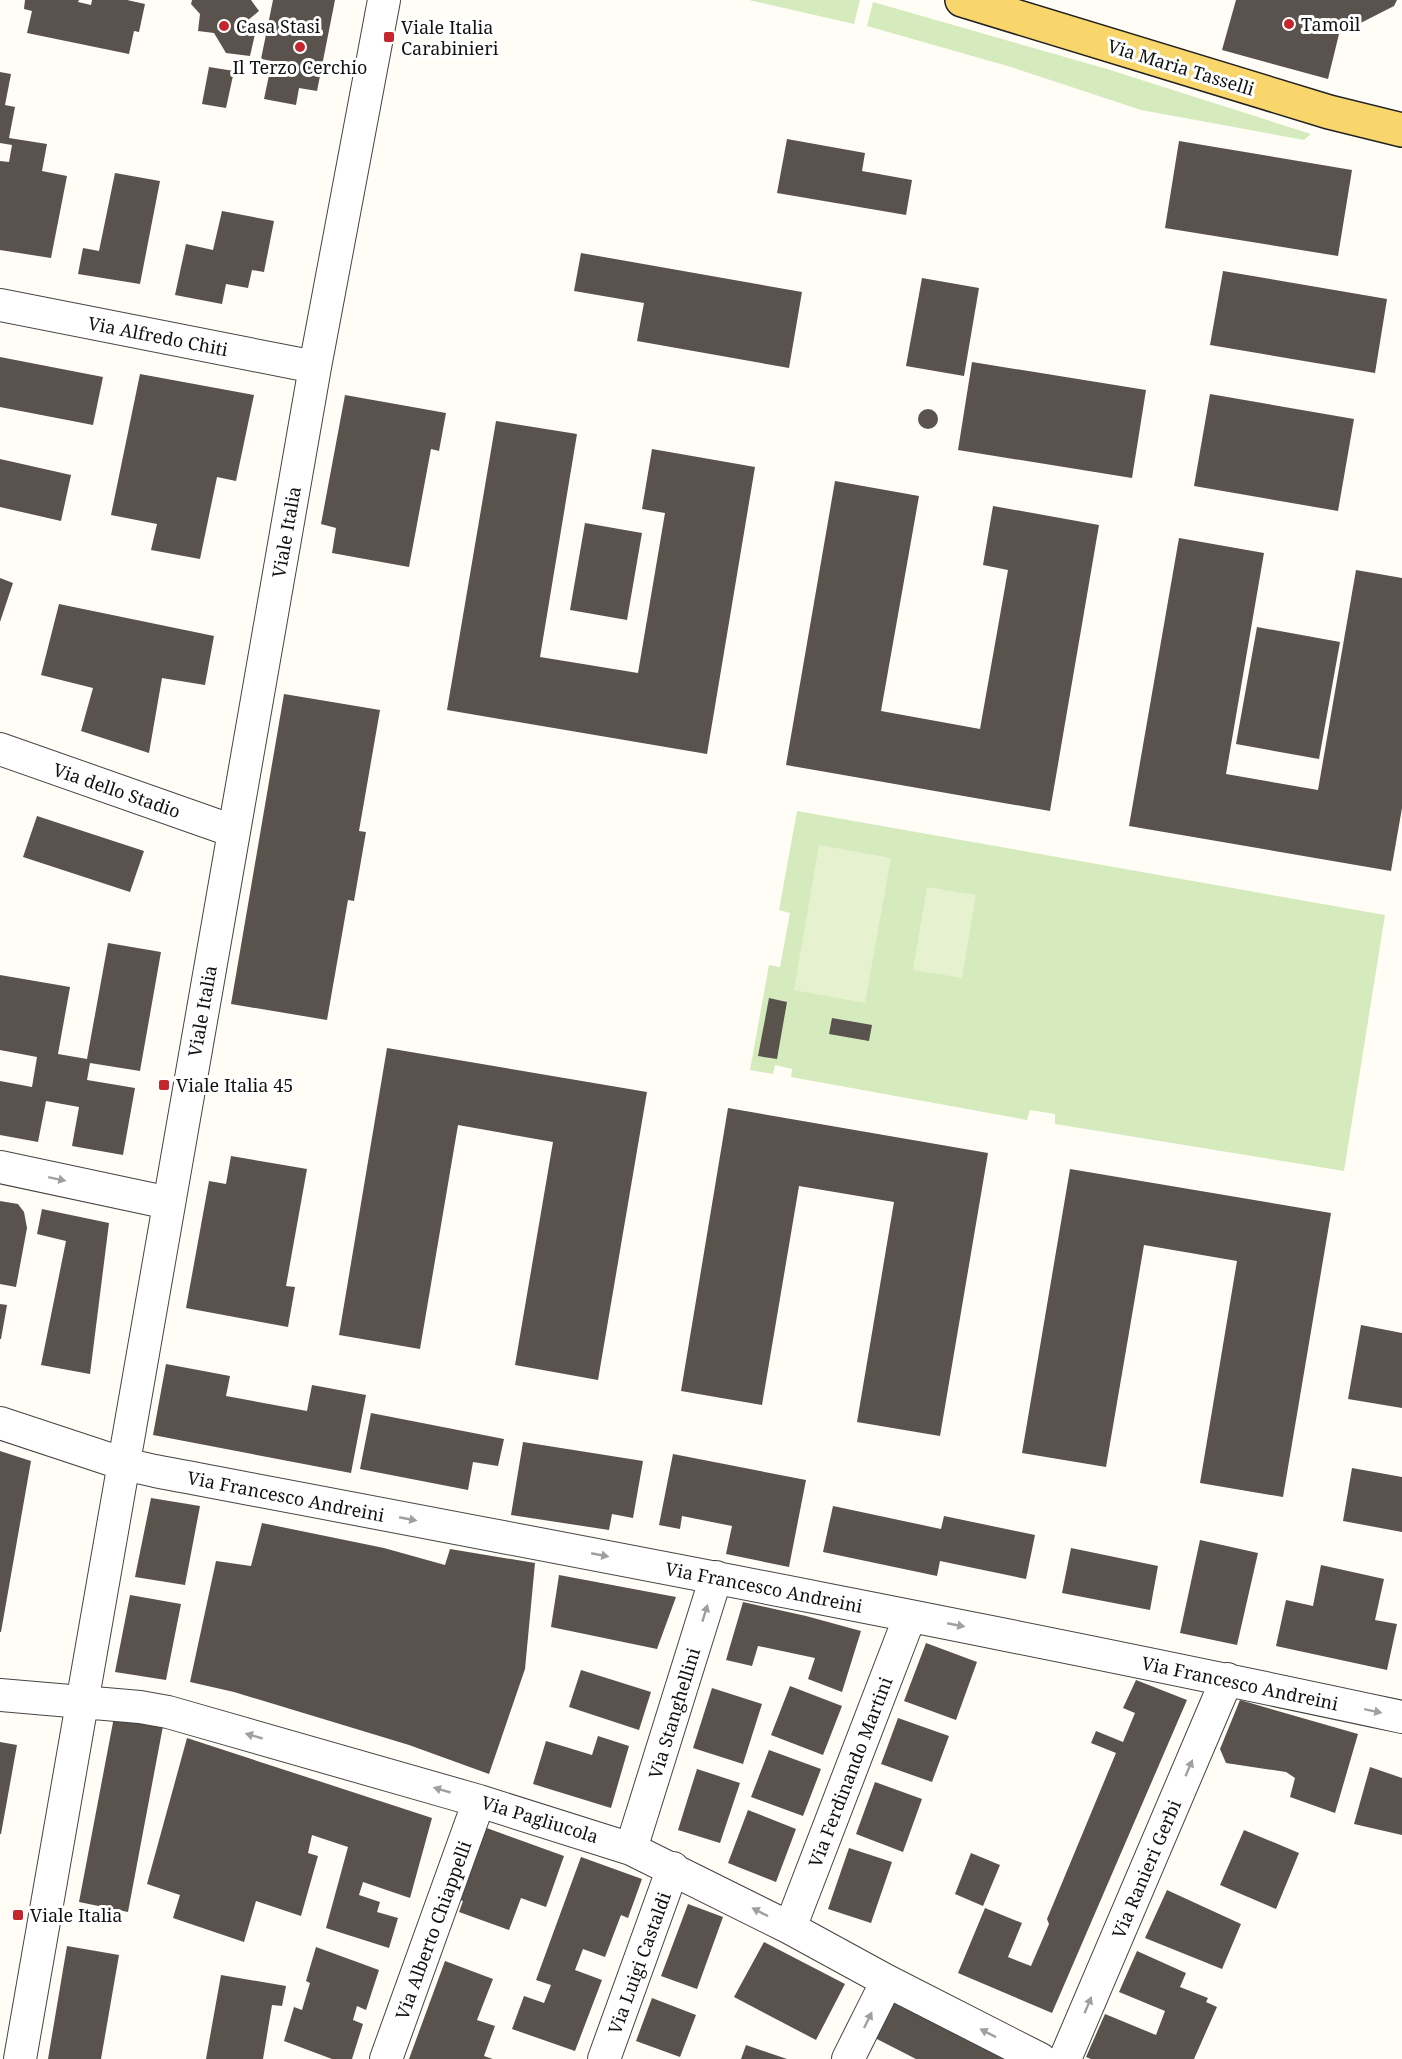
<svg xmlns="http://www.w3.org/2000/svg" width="1402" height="2059" font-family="'Noto Serif',serif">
<rect width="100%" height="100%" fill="#fffdf5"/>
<path fill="#d5ebbd" d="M749 0H860L854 24Z
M873 2 1107 69 1311 134 1304 140 1141 110 1011 67 867 26Z
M797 811 1385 915 1344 1171 1055 1124V1114L1030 1110 1027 1120 791 1077 792 1069 775 1065 773 1074 750 1070 769 965 780 967 790 913 779 910Z"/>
<path fill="#e6f2cf" d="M819 845 891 858 865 1003 794 990Z
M927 887 976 895 962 978 913 970Z"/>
<path fill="#5a524d" d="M25 0H79L78 2 91 5 92 0H127L145 4 139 32 134 31 129 54 27 33 32 11 24 9Z
M192 0H251L259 11 247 21 255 34 250 56 226 53 214 33 198 31 200 14 191 4Z
M273 0H335L317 91 299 88 296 105 264 99 272 61 261 59Z
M1236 0H1397L1394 6 1339 34 1328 79 1222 50Z
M209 67 234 71 226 108 202 104Z
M0 72 11 74 5 105 15 107 9 138 47 144 42 171 67 176 51 258 0 250V161L9 162 12 145 0 143Z
M787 139 865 153 862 171 912 180 906 215 777 193Z
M1179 141 1352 170 1338 256 1165 228Z
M115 173 160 181 140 284 78 274 83 248 99 251Z
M222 211 274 221 264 272 252 270 248 288 226 284 222 304 175 295 186 244 213 250Z
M581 253 802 292 789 368 637 341 644 303 574 291Z
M1223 271 1387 299 1375 373 1210 345Z
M922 278 979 288 964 376 906 366Z
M0 357 103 377 93 425 0 407Z
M972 362 1146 390 1132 478 958 450Z
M140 374 254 395 236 481 217 477 200 559 151 550 157 524 111 515Z
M1210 394 1354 419 1338 511 1194 486Z
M345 395 446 413 439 451 431 449 409 567 332 553 336 528 321 524Z
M918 419a10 10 0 1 1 20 0a10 10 0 1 1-20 0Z
M496 421 577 434 540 657 638 673 665 513 642 509 652 449 755 467 707 754 447 710Z
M0 459 71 475 61 521 0 507Z
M835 481 919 496 881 711 980 729 1008 570 983 565 993 506 1099 525 1050 811 786 765Z
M585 523 642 533 627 620 570 610Z
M1179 538 1264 553 1226 774 1318 790 1356 570 1402 578V808L1391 871 1129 826Z
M0 578 13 583 0 622Z
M59 604 214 636 205 685 162 678 149 753 81 731 93 688 41 675Z
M1257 627 1340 642 1319 759 1236 744Z
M284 694 380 710 359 831 366 832 354 901 348 900 327 1020 231 1004Z
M37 816 144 851 130 892 23 857Z
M108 943 161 952 140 1071 90 1063 87 1080 135 1088 123 1155 72 1146 79 1107 46 1101 38 1142 0 1135V1081L32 1087 37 1057 0 1050V975L70 987 58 1054 87 1059Z
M769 998 787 1002 777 1059 758 1056Z
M832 1018 872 1025 869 1041 829 1034Z
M387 1048 647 1092 598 1380 515 1365 553 1142 458 1125 420 1349 339 1335Z
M728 1108 988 1153 940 1436 857 1422 894 1202 799 1186 762 1405 681 1391Z
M231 1156 307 1169 286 1286 295 1287 288 1327 186 1308 209 1181 226 1184Z
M1070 1169 1331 1213 1283 1497 1200 1483 1237 1261 1144 1245 1106 1467 1022 1453Z
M0 1201 18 1204 24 1212 27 1228 16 1287 0 1284Z
M42 1209 109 1223 90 1374 41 1365 66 1241 37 1234Z
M0 1304 7 1305 1 1339H0Z
M1361 1325 1402 1333V1408L1348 1399Z
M166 1364 230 1376 226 1396 307 1411 312 1385 366 1395 351 1473 153 1435Z
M371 1413 504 1439 498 1466 473 1462 468 1490 360 1469Z
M523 1442 643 1461 633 1518 612 1514 609 1530 511 1515Z
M0 1451 31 1461 1 1632H0Z
M673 1454 806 1480 789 1567 726 1554 732 1526 682 1516 680 1529 659 1525Z
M1352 1468 1402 1477V1532L1343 1521Z
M151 1498 200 1506 185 1585 135 1577Z
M833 1506 941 1529 944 1516 1035 1535 1026 1579 940 1561 937 1576 823 1552Z
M262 1523 384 1548 445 1565 450 1549 535 1563 525 1669 489 1774 409 1745 234 1692 190 1682 216 1561 251 1566Z
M1200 1540 1258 1553 1237 1645 1180 1633Z
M1071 1548 1158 1566 1150 1610 1062 1593Z
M1321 1565 1384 1579 1375 1620 1397 1624 1387 1670 1276 1646 1286 1600 1313 1606Z
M559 1575 676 1597 657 1649 551 1627Z
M130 1595 181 1604 166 1680 115 1672Z
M743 1602 806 1616 861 1631 842 1692 808 1679 815 1658 758 1646 752 1666 726 1660Z
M926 1643 977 1662 956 1720 904 1701Z
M581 1670 651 1692 639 1730 569 1707Z
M1136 1680 1187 1700 1052 2013 958 1973 985 1908 1022 1923 1008 1957 1031 1966 1049 1924 1047 1919 1116 1753 1091 1743 1096 1731 1123 1742 1135 1713 1123 1708Z
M790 1686 842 1706 823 1755 771 1735Z
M712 1688 762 1704 743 1764 693 1748Z
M1240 1700 1358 1734 1335 1813 1290 1797 1295 1778 1286 1772 1226 1763 1220 1749Z
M114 1717 163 1726 128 1912 79 1902Z
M898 1718 949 1736 932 1782 881 1764Z
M598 1736 629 1746 611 1808 533 1784 546 1741 592 1755Z
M187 1738 432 1818 410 1898 363 1882 359 1895 380 1902 377 1912 398 1918 389 1948 326 1928 348 1847 312 1835 308 1853 318 1856 301 1916 256 1901 244 1942 173 1918 180 1895 147 1884Z
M0 1742 17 1745 1 1834H0Z
M769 1750 821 1769 803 1816 751 1797Z
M1370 1767 1402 1778V1835L1354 1824Z
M697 1769 740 1783 720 1843 678 1830Z
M875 1782 922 1799 903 1852 856 1834Z
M748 1810 796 1829 776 1882 728 1863Z
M484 1827 564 1856 546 1907 521 1898 509 1930 459 1912 463 1901 458 1899Z
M1244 1830 1299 1853 1276 1909 1220 1885Z
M849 1848 892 1862 871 1923 828 1909Z
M971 1853 1000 1865 983 1906 955 1894Z
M581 1857 642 1879 628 1918 621 1915 605 1957 583 1949 575 1970 602 1980 575 2051 512 2029 524 1996 544 2003 551 1985 536 1980Z
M1167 1890 1241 1924 1222 1969 1145 1938Z
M688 1904 723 1917 697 1989 661 1976Z
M764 1942 845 1984 816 2040 734 1997Z
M67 1946 119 1955 101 2059H48Z
M316 1947 379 1970 366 2010 357 2006 353 2020 363 2024 352 2059H332L284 2041 294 2007 302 2010 310 1983 306 1981Z
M1137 1951 1186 1973 1180 1987 1208 1998 1206 2002 1217 2007 1194 2059H1091L1086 2057 1105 2014 1156 2035 1165 2011 1119 1992Z
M445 1961 493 1979 477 2020 495 2026 484 2056 493 2059H409Z
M221 1975 286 1986 282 2006 272 2005 263 2059H206Z
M652 1998 696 2015 680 2057 636 2041Z
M891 2000 1009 2059H916L873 2037Z
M746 2045 787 2059H741Z"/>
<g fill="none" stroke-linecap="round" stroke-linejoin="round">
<defs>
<path id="minor" d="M0 305 315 367
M0 749 233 831
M0 1167 169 1203
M0 1423 124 1464 155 1471C572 1550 988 1628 1402 1717
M0 1695 140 1707 168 1712 479 1801 631 1849 790 1928 887 1981 1040 2059
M631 1849 716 1577
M790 1928 910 1616
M20 2059 315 367 384 0
M386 2059 479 1801
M604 2059 673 1868
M848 2059 887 1981
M1065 2059 1227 1679"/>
<path id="major" d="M962 0 1329 112 1402 130"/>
</defs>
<use href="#minor" stroke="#444" stroke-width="34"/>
<use href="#major" stroke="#222" stroke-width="36"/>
<use href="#minor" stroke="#fff" stroke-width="32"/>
<use href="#major" stroke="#f9d66b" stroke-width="33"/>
</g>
<defs><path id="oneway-solid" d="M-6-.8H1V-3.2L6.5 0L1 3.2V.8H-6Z" transform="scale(1.5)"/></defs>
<g fill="#a0a0a0">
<use href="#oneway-solid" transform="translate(57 1179) rotate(12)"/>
<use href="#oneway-solid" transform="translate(408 1519) rotate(11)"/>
<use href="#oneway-solid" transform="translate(600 1555) rotate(11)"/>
<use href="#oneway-solid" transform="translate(705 1613) rotate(-73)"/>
<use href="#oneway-solid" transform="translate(956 1625) rotate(11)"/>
<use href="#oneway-solid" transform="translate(1373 1711) rotate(12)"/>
<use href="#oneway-solid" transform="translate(254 1736) rotate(-164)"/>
<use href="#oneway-solid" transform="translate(1189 1768) rotate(-67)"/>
<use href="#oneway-solid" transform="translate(442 1790) rotate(-164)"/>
<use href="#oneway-solid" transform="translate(760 1912) rotate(-153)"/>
<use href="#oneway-solid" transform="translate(1088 2005) rotate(-67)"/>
<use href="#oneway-solid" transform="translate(868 2020) rotate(-64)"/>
<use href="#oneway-solid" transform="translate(988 2033) rotate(-153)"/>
</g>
<g fill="#c4262e" stroke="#fff" stroke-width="2">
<circle cx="1289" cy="24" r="6"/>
<circle cx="224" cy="26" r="6"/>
<rect x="383" y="31" width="12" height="12" rx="3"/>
<circle cx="300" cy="47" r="6"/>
<rect x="158" y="1079" width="12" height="12" rx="3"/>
<rect x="12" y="1909" width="12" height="12" rx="3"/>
</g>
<g text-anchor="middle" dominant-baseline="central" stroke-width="6" stroke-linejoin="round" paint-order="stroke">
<g font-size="18" fill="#111" stroke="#fff" text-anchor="start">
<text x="1301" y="24">Tamoil</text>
<text x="236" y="26">Casa Stasi</text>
<text x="401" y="27">Viale Italia<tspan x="401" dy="21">Carabinieri</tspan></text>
<text x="300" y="67" text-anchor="middle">Il Terzo Cerchio</text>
<text x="176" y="1085">Viale Italia 45</text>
<text x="30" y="1915">Viale Italia</text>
</g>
<g font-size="18" fill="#111" stroke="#fff">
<text transform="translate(1181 67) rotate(17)">Via Maria Tasselli</text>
<text transform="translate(158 336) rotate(11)">Via Alfredo Chiti</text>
<text transform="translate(286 532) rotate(-80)">Viale Italia</text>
<text transform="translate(117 790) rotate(19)">Via dello Stadio</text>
<text transform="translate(202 1011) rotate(-80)">Viale Italia</text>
<text transform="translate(286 1496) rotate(11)">Via Francesco Andreini</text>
<text transform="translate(764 1587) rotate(11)">Via Francesco Andreini</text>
<text transform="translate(1240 1683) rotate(12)">Via Francesco Andreini</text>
<text transform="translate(674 1713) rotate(-73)">Via Stanghellini</text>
<text transform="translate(850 1772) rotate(-69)">Via Ferdinando Martini</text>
<text transform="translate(540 1819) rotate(17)">Via Pagliucola</text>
<text transform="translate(1146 1869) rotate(-67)">Via Ranieri Gerbi</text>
<text transform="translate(433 1930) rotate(-70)">Via Alberto Chiappelli</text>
<text transform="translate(639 1963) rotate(-70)">Via Luigi Castaldi</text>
</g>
</g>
</svg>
